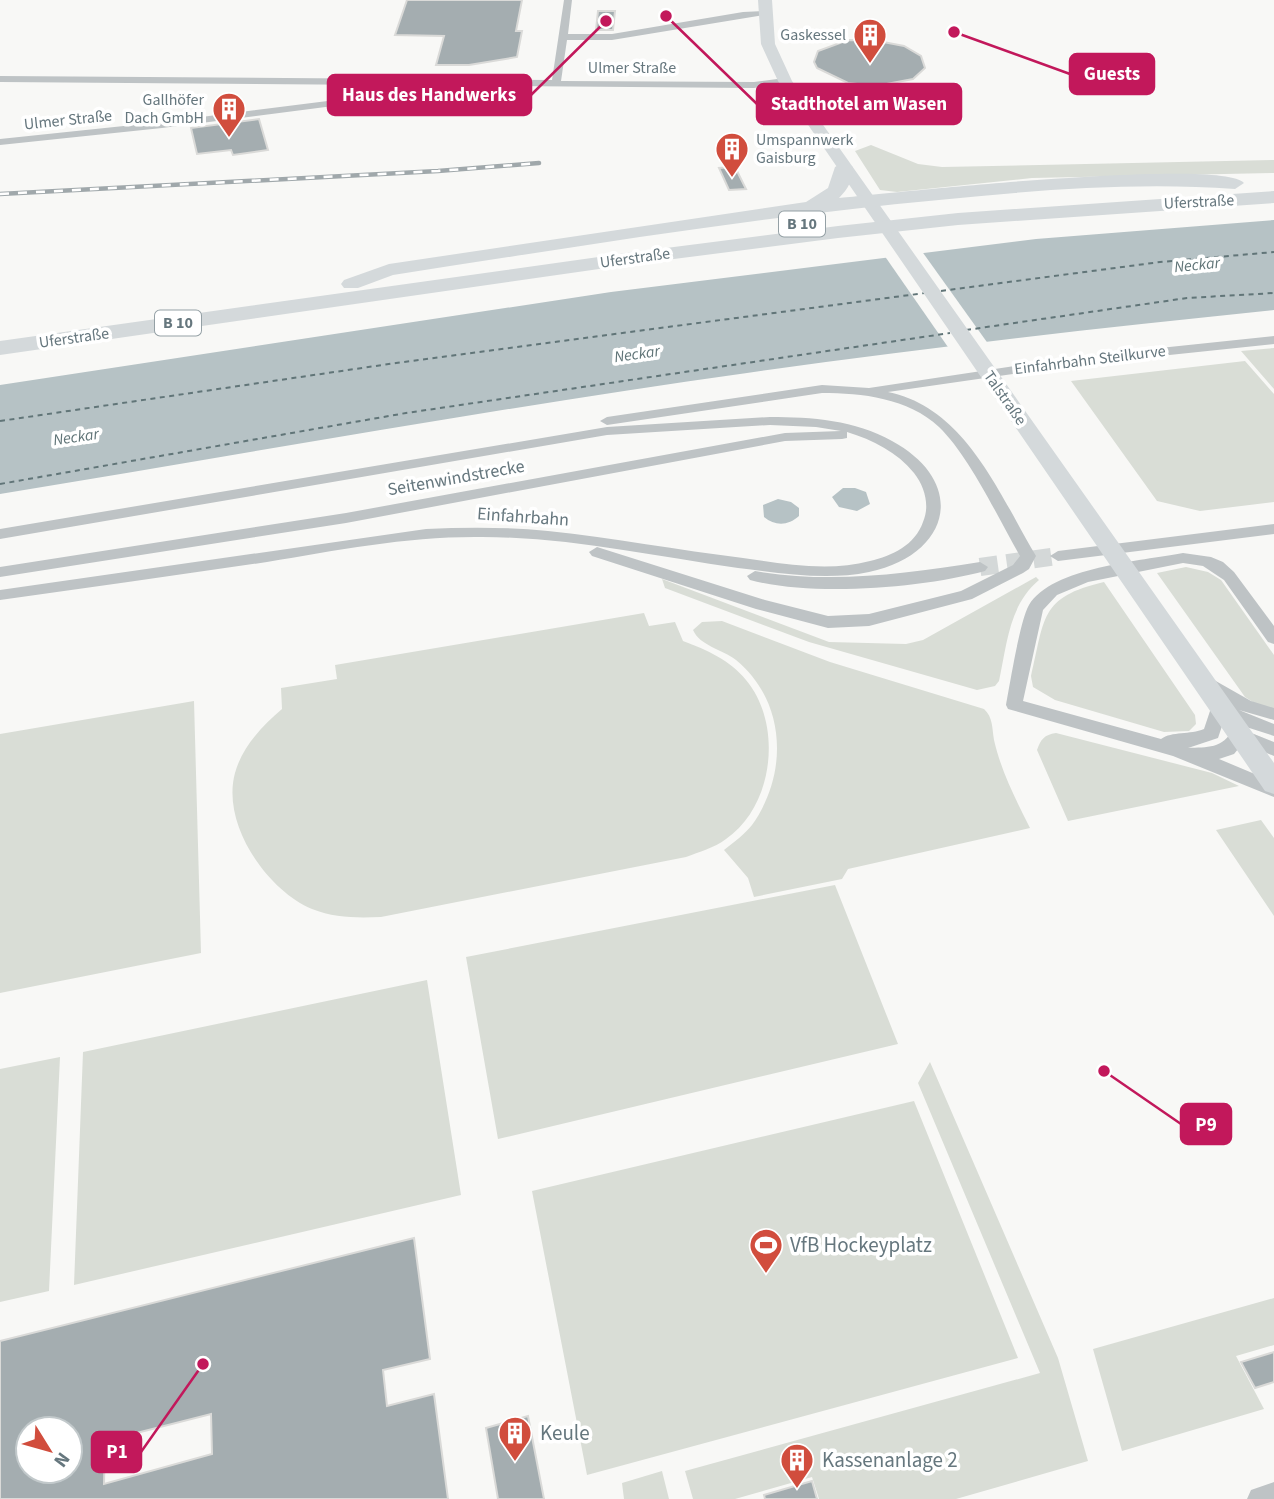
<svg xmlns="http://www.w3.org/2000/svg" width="1274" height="1499" font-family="'Source Sans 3',sans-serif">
<rect width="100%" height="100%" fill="#f8f8f6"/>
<path fill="#d9ddd6" d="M871 145 918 164 942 167 1274 160V173L1032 178 897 192 880 190 855 151Z
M1274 348V389L1241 351Z
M1245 361 1274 394V502L1200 511 1157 501 1071 381Z
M1186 567 1208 572 1221 580 1274 655V710L1256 704 1245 697 1157 573Z
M1036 577 1039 580C1009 605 1007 644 999 681L995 686 977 690 809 642 665 588 662 579 829 642 906 644 923 640Z
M1104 582 1195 715 1196 724 1189 731 1164 732 1055 700 1033 687 1031 676C1045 619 1039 597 1104 582Z
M644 613 649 626 675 622 683 641C707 650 730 660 746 680 783 724 774 806 726 839 714 848 699 852 686 857L381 917C357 918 335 918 312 909 267 890 221 824 235 773 242 747 262 726 282 709L281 688 337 679 335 665Z
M722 621 830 662 984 709C993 717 992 728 994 740 1001 771 1016 800 1030 828L848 869 842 879 754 897 748 878 724 850C734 842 745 834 752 825 789 773 786 701 736 660 722 649 700 646 693 630L702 622Z
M194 701 201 953 0 993V734Z
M1056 733 1212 773 1239 786 1068 821 1037 750C1041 739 1044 735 1056 733Z
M1261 820 1274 838V916L1216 830Z
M835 885 898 1044 498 1139 466 957Z
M427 980 461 1195 74 1285 83 1052Z
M60 1057 49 1291 0 1302V1069Z
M930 1062 1058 1358 1088 1461 956 1499H819L812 1477 735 1499H693L685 1471 1040 1373 918 1083Z
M914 1101 1018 1358 587 1475 532 1191Z
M1274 1298V1345L1236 1356 1264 1409 1122 1451 1093 1349Z
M662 1471 669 1499H624L622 1483Z"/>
<path fill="#b6c2c5" d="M1274 220V310C1098 328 922 348 747 373 497 408 249 453 0 494V385L611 292 1036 239Z
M843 488H855L866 492 870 504 857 511 839 507 832 497Z
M778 499 791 502 799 508V516C788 526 775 526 764 517L763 505Z"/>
<path fill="#f8f8f6" d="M921 250 989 345 950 350 884 255Z"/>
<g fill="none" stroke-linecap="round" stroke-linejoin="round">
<path stroke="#617578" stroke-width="2" stroke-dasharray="5 4.5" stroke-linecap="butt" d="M941 291 1160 262 1274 252
M966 330 1187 298 1274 293
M0 421 396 363 925 293
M0 484 406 413 950 333"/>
</g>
<path fill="#a4adb0" stroke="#dadad8" stroke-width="2" fill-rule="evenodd" d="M407 0H522L516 31H522L517 57 469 65H436L444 36 395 35Z
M598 11H615L613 30H596Z
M848 40 878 41 904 46 921 56 925 68 913 79 876 86 848 83 817 68 814 62 818 51Z
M259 119 268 150 233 155 231 150 197 154 191 128Z
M735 167 746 189 729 190 719 168Z
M414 1238 430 1359 383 1370 387 1406 434 1394 448 1499H0V1341ZM211 1414 212 1454 104 1484 105 1441ZM28 1429H70V1471H28Z
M1274 1352V1382L1255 1388 1241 1362Z
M528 1416 544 1499H498L486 1428Z
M812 1481 817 1499H765L764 1495Z"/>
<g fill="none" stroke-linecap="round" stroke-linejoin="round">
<path stroke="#d4d8d8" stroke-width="18" stroke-dasharray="18 9" stroke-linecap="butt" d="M980 567 1058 556"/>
<path fill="#bec3c5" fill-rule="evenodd" d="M564 0H572L568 34H612L743 12 765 11 770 14 612 40H567L561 81 754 82 785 78 790 81 754 88 0 82V76L552 80Z
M431 88 436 91 434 93 162 128 0 145V139L162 122Z
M1274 336V344L1074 365 888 392C966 408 999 494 1036 556L1029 569 1023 573 972 599 869 626 828 628 756 609 592 556 589 552 597 547 765 600 828 616 869 614 961 591 1013 565 1020 556C998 518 970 457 939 427 908 398 862 393 822 393L607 425 600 421 607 417 822 385 869 388 1074 357Z
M770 417C812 417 855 420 892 441 969 483 950 555 869 572 826 581 781 573 738 568 653 556 568 537 482 537 410 536 338 550 267 562 178 575 89 588 0 600V590L426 529C467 527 508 527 548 531 614 538 678 550 743 558 784 564 829 572 870 561 892 556 915 545 923 522 930 506 925 487 914 473 897 452 873 440 847 432V438L842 439 785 441 346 523 0 577V567L346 513 785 433 841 431 816 427 770 425 607 435 0 539V529L607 427Z
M1274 524V534L1058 561 1050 556 1058 551Z
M1183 553 1211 557 1223 562 1234 572 1274 626V644L1268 642 1224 580 1203 566 1183 563 1088 582 1057 595 1043 610 1023 701 1161 739C1172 731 1190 735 1204 729L1213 702 1219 700 1234 707 1202 688 1200 684 1202 680H1214L1251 701 1274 708V720L1239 710 1274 724V736L1240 725 1225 717 1218 738 1188 748C1207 747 1223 749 1233 729L1239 728 1274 742V756L1243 743 1234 754 1219 759 1274 782V797L1173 756 1008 709 1006 705C1010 684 1020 620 1029 605 1052 567 1141 561 1183 553Z
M980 562 988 567 985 571C922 588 813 597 750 580L747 576 755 571C831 584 904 574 980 562Z
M1274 1482V1499H1247L1251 1490Z"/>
<path fill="#d4d9db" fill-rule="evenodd" d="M758 0H772L775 44 792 81 1274 763V794L1265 791 778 81 761 44Z"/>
<path fill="#d4d9db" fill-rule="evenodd" d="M844 162 853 167C853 180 848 189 839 198 890 193 1223 157 1244 183L1235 189C1136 182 1037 190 939 200 756 217 575 247 393 275L358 288H344L341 284 344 280 389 264 806 202 828 188 835 167Z
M1274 191V203L958 225 838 238 627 265 0 355V341L627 253 838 226 958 213Z"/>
<defs>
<path id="rail" d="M0 194 438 171 539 163"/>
</defs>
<use href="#rail" stroke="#a0a8ab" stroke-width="4.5"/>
<use href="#rail" stroke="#fff" stroke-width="2.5" stroke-dasharray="9" stroke-linecap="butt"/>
</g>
<defs>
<symbol id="building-pin" viewBox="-11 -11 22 30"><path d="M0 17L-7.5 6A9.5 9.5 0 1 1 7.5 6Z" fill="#d14d3d" stroke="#fff"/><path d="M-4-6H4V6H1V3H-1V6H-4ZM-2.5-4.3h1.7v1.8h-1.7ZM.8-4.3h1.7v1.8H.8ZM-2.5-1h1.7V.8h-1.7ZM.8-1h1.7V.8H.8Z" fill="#fff"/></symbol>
<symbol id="stadium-pin" viewBox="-11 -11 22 30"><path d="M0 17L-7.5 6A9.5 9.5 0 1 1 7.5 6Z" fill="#d14d3d" stroke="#fff"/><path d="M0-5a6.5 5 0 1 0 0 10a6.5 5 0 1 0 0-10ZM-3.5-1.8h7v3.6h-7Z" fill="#fff"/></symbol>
</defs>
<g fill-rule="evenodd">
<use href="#building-pin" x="851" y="16" width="38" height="52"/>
<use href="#building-pin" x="210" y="90" width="38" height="52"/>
<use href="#building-pin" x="713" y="130" width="38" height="52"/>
<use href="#stadium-pin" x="747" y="1226" width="38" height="52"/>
<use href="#building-pin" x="496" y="1414" width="38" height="52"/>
<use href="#building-pin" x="778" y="1441" width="38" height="52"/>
</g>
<g text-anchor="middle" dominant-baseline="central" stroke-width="7" stroke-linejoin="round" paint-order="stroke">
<g font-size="16" fill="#66777e" stroke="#fff" text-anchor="end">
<text x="846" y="35">Gaskessel</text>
<text x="204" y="100">Gallhöfer<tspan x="204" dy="18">Dach GmbH</tspan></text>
<text x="756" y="140" text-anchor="start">Umspannwerk<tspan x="756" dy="18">Gaisburg</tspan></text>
</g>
<g font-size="16" fill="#66777e" stroke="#fff">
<text x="632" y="68">Ulmer Straße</text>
<text transform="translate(68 120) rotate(-6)">Ulmer Straße</text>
<text transform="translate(1199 202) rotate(-3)">Uferstraße</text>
<text transform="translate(635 258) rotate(-8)">Uferstraße</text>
<text transform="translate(74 338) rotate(-8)">Uferstraße</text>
<text transform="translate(1090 360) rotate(-7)">Einfahrbahn Steilkurve</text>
<text transform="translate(1005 398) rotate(55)">Talstraße</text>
</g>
<g fill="#fff" stroke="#94a0a5" stroke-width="2">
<rect x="779" y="211.5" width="46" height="25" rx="5"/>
<rect x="155" y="310.5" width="46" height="25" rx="5"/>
</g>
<g font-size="16" font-weight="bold" fill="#66777e">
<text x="802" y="224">B 10</text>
<text x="178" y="323">B 10</text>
</g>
<g font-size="16" font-style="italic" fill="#617578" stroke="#fff">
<text transform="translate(1197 265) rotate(-6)">Neckar</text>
<text transform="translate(637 354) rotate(-8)">Neckar</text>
<text transform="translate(76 437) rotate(-8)">Neckar</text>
</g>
<g font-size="18" fill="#66777e" stroke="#fff">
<text transform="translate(456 478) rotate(-10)">Seitenwindstrecke</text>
<text transform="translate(523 517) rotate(4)">Einfahrbahn</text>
</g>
<g font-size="21" fill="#66777e" stroke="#fff" text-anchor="start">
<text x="790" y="1245">VfB Hockeyplatz</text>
<text x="540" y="1433">Keule</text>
<text x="822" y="1460">Kassenanlage 2</text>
</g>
</g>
<path fill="none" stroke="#c2185b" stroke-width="2.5" d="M954 32L1070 74M606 21L531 95M666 16L757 104M1104 1071L1181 1124M203 1364L141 1452"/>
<g fill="#c2185b" stroke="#fff" stroke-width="2.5">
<circle cx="954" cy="32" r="7"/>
<circle cx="606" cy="21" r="7"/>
<circle cx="666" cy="16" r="7"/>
<circle cx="1104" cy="1071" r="7"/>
<circle cx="203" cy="1364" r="7"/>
</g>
<g fill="#c2185b" stroke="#c2185b" stroke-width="2.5">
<rect x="1070" y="54" width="84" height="40" rx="7"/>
<rect x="328" y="75" width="203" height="40" rx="7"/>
<rect x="757" y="84" width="204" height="40" rx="7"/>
<rect x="1181" y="1104" width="50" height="40" rx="7"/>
<rect x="92" y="1432" width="49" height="40" rx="7"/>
</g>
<g font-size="19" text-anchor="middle" font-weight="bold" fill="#fff">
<text x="1112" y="80">Guests</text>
<text x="429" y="101">Haus des Handwerks</text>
<text x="859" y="110">Stadthotel am Wasen</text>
<text x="1206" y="1131">P9</text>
<text x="117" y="1458">P1</text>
</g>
<g transform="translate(49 1450) rotate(127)"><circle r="33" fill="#ffffff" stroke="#c2c9cb" stroke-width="2"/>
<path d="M0-5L12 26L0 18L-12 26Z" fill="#d14d3d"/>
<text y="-10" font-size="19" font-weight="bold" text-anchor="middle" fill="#66777e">N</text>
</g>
</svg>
